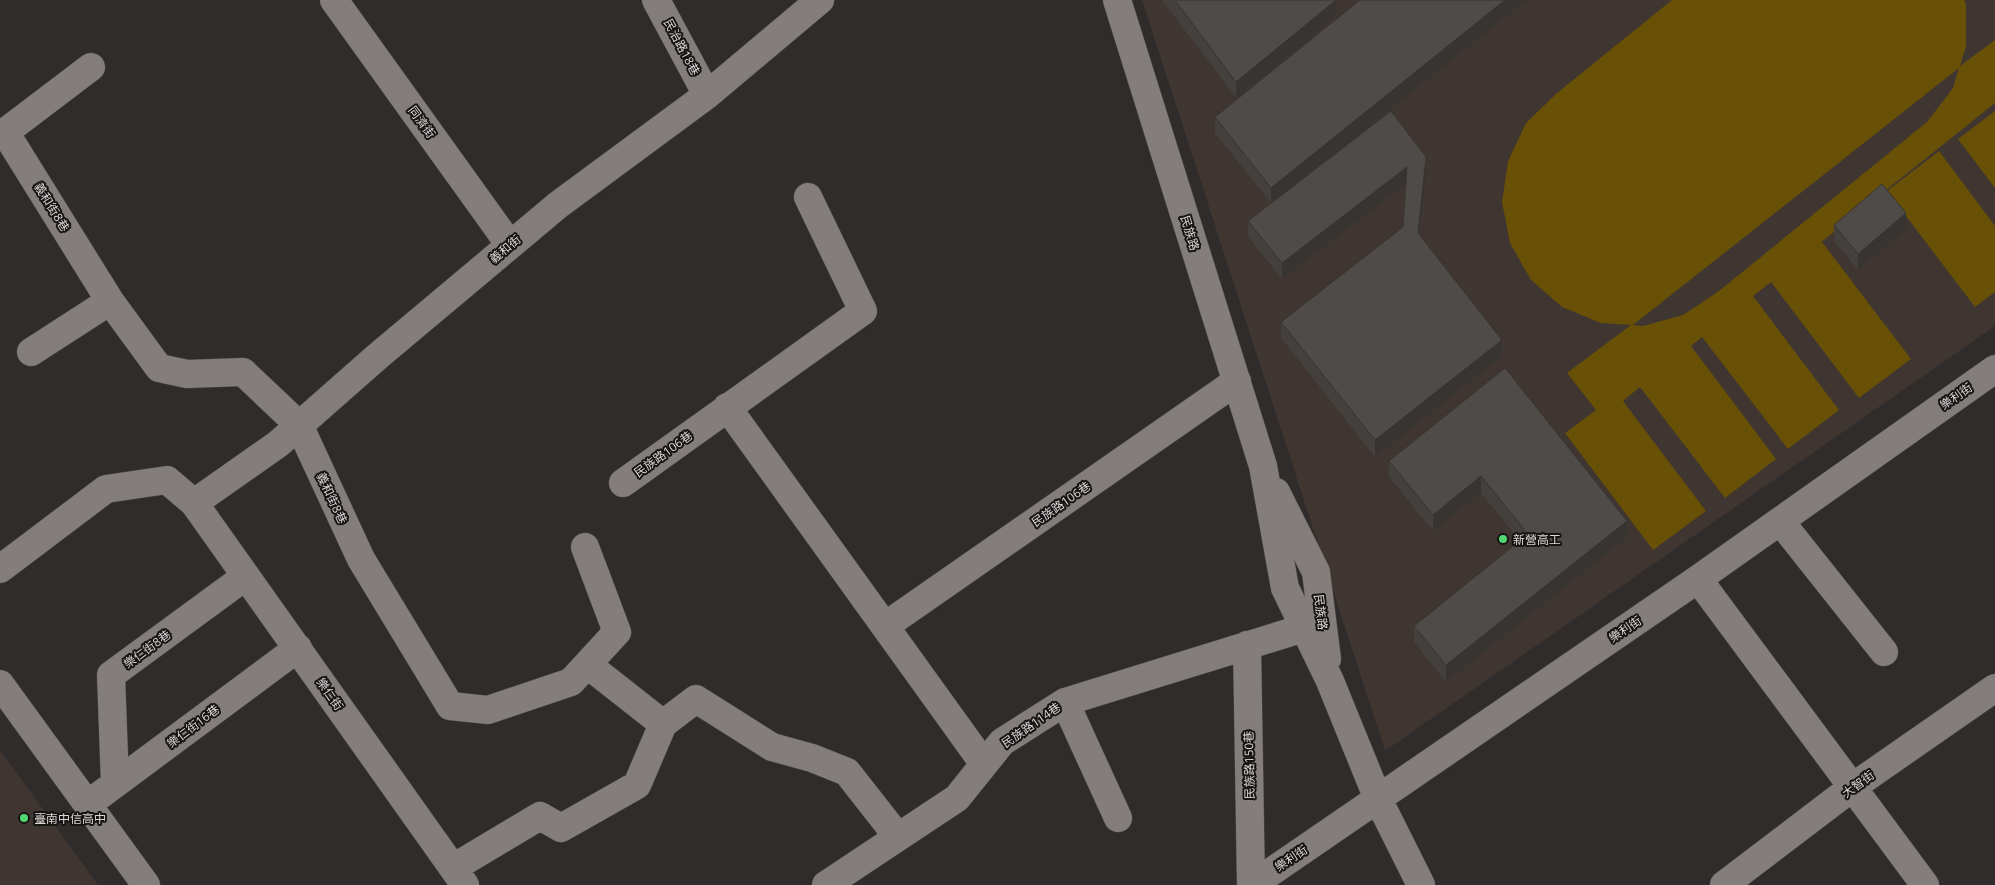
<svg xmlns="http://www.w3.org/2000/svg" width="1995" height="885" font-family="'Open Sans','Noto Sans TC',sans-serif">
<rect width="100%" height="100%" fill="#302c2b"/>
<path fill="#3f3531" d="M1142 0H1995V326L1385 751Z
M0 750 98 885H0Z"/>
<path fill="#685007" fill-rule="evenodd" d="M1672 0H1964L1966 4V47L1960 66 1995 40V103L1814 248 1822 242 1911 359 1859 398 1771 282 1753 296 1839 410 1788 449 1702 337 1691 346 1776 459 1725 498 1640 387 1623 401 1706 511 1653 550 1565 433 1596 410 1567 373 1631 325 1601 323 1562 307 1531 280 1510 243 1502 202 1508 161 1526 123 1557 93ZM1959 68 1953 88 1927 122 1719 291 1683 315 1643 326 1633 325Z
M1995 111V188L1958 139Z
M1939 151 1995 226V292L1975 307 1887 191Z"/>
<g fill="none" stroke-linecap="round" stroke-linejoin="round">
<defs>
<path id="minor" d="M334 0 510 245
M656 0 707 95
M1117 0 1263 466 1285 588 1330 681 1378 799 1421 885
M5 132 110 301 159 368 187 374 243 372 299 425 361 559 450 706 488 710 571 682 617 632 585 547
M0 136 91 67
M31 352 110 301
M727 407 984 764
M623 483 863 311 808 197
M1276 492 1316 572 1327 659
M194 503 278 444 378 356 558 205 707 95 820 0
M1780 521 1884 652
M0 569 106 489 167 480 194 503 465 885
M1698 579 1925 885
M885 626 1237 381
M1247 645 1251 885
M588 665 663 724 696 699 772 747 812 758 847 772 898 837
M0 684 146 885
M1065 702 1118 818
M115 784 111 675 246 576
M88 804 298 648
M453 868 540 816 561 828 637 785 663 724
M826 885 957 798 1002 742 1065 702 1304 628
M1252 885 1698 579 1995 369
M1724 885 1854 786 1995 688"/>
</defs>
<use href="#minor" stroke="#4b4846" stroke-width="29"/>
<use href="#minor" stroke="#837e7c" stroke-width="28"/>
</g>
<path fill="#43403e" d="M1162 0H1336V16L1236 98Z
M1360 0H1526L1306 176 1426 173 1420 235 1502 356 1375 457 1281 338V322L1403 227 1405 184 1282 279 1248 237V221L1271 203 1215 133V117Z
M1834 225 1906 229 1858 270 1834 241Z
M1505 368 1627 537 1446 682 1414 642V626L1520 541 1481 493 1433 531 1389 477V461Z"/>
<path fill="#373432" d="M1336 0V16L1236 98V82Z
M1505 0H1526L1271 204V188Z
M1426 157V173L1418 249V233Z
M1407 167V183L1282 279V263Z
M1906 213V229L1858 270V254Z
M1502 340V356L1375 457V440Z
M1481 476V493L1433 531V515Z
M1627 521V537L1446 682V665Z"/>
<path fill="#4e4b48" stroke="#373432" d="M1175 0H1336L1236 82Z
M1360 0H1505L1271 188 1215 117Z
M1391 111 1426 157 1418 233 1502 340 1375 440 1281 322 1403 227 1407 167 1282 263 1248 221Z
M1882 184 1906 213 1858 254 1834 225Z
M1505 368 1627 521 1446 665 1414 626 1528 534 1481 476 1433 515 1389 461Z"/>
<g fill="#52d673" stroke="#171514" stroke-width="2">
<circle cx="1503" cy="539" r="5"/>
<circle cx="24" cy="818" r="5"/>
</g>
<g text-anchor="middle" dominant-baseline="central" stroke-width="4" stroke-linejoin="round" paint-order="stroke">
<g font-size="12" fill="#dcdad9" stroke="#171514">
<text transform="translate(682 47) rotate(62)">民治路18巷</text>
<text transform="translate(422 122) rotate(54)">同濟街</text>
<text transform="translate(52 207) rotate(58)">義和街8巷</text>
<text transform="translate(1190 233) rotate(73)">民族路</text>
<text transform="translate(505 249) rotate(-40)">義和街</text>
<text transform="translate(1956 396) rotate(-35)">樂利街</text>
<text transform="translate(663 454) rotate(-36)">民族路106巷</text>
<text transform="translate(332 498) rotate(65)">義和街8巷</text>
<text transform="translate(1061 504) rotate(-35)">民族路106巷</text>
<text transform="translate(1321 612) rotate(83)">民族路</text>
<text transform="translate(1625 629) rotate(-34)">樂利街</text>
<text transform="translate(147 649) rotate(-36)">樂仁街8巷</text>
<text transform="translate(330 694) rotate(55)">樂仁街</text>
<text transform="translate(1031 725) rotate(-35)">民族路114巷</text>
<text transform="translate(193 726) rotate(-37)">樂仁街16巷</text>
<text transform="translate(1249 765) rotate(-91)">民族路150巷</text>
<text transform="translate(1858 784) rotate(-36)">大智街</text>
<text transform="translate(1291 858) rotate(-34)">樂利街</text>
</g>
<g font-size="12" fill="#dcdad9" stroke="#171514" text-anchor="start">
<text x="1513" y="539">新營高工</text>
<text x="34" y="818">臺南中信高中</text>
</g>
</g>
</svg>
